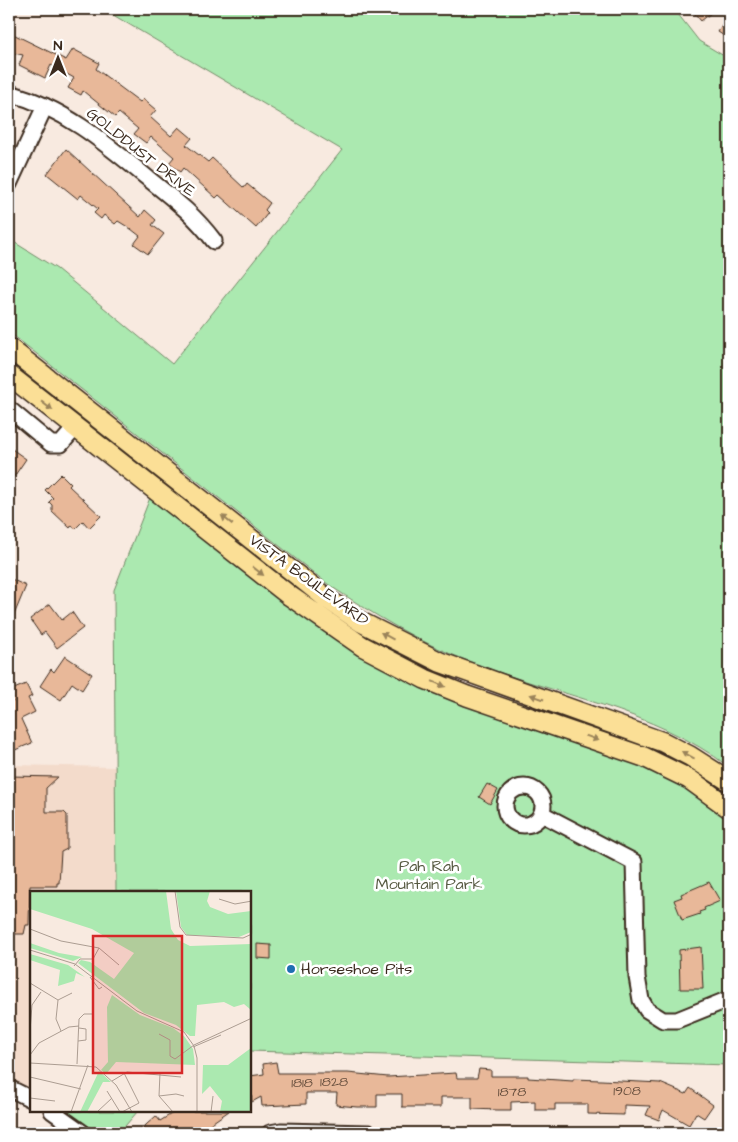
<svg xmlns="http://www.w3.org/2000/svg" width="738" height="1142" font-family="'Architects Daughter',sans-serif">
<rect width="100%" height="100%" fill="#f8eae0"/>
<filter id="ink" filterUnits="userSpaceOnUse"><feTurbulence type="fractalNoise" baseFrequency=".02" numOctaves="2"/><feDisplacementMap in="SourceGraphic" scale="10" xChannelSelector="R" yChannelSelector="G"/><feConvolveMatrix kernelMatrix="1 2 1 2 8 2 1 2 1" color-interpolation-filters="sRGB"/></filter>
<g filter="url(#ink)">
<path fill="#f3dbcb" d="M9 765 115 767 116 892H31V1096L9 1085Z"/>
<path fill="#abe9b0" stroke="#738a67" d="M103 9H674L699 41 729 59V767C654 709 554 695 468 661 418 642 373 614 329 585L9 332V239L57 269 172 364 342 150Z
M153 490 346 637 628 752 729 809V1065L250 1051V892H116L114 590Z
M66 1111H138L119 1133H85L62 1115Z"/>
<path fill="#e8b899" stroke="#3b2a1e" d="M691 9H716L701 21Z
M729 15V39L718 32Z
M9 32 66 60 73 49 99 63 96 69 140 102 143 99 156 110 150 117 171 136 179 127 192 138 186 145 208 162 212 158 244 188 247 184 270 203 265 210 268 213 256 228 219 195 216 198 183 168 180 172 176 169 169 163 174 157 151 137 146 143 134 134 138 129 119 113 115 117 83 91 81 95 68 88 74 78 51 65 45 78 19 65 23 55 9 52Z
M66 149 140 217 145 210 156 220 152 225 164 234 148 254 134 244 140 236 131 229 118 221 115 224 104 215 101 219 94 213 98 209 81 195 78 199 47 174Z
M9 447 26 459 9 484Z
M61 474 71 484 69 486 101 516 89 528 83 521 75 529 72 525 70 528 52 511V505L49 502 53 498 45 490Z
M9 578 26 586 9 627Z
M50 604 62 620 72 612 83 628 57 648 45 632 41 635 30 619Z
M65 656 92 674 82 690 72 683 61 700 40 686 51 669 54 672Z
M26 684 32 696 28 698 35 712 21 719 32 743 15 750 9 736V704L13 702 9 691Z
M10 776 58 777 46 788V812H64L67 815V849L61 852 59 883H57V886H30L29 925H26L24 934H9Z
M487 784 498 790 490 804 479 797Z
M709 882 720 901 704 908 705 910 699 912 700 914 682 920 674 900 682 897 681 894Z
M257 944 271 945V959L257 958Z
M701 947 703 989H680L679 950Z
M276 1062 278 1073H348L388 1077 456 1073 457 1078H477L479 1069 491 1070V1076H528V1078L573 1081V1079L601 1080 660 1083 686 1094 690 1088 713 1105 704 1118 696 1113 689 1125 663 1110 659 1120 646 1115 650 1106 624 1105V1115L588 1114V1104H555V1110H535V1101L511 1102V1110H497L472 1109V1097H441V1107H402V1094H377V1107H357L336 1105 337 1093H306V1104L262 1106 261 1097 252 1102 250 1076 264 1074 263 1064Z
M176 1111H229L197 1133H137L156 1116 160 1121Z"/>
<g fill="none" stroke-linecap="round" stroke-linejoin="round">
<defs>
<path id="minor" d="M9 93C62 107 103 141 145 176 172 198 193 213 214 241
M9 184 45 106
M9 409 51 444H61L75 428
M505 806a19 19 0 1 1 38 0a19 19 0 1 1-38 0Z
M542 814 634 862 637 977 641 1000 647 1010 663 1020H677L729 999
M9 1088 31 1099
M52 1111 83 1133
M270 1133 281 1131 369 1133"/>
<path id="major" d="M9 348 326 598 361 622 440 662 663 742 690 756 729 781
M9 375 290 596 362 646 425 679 467 696 644 757 689 779 729 808"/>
</defs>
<use href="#minor" stroke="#3b2a1e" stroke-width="19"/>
<use href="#major" stroke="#3b2a1e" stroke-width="22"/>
<use href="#minor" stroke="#fff" stroke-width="15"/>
<use href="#major" stroke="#fbdf96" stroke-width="19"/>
</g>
<defs><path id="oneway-solid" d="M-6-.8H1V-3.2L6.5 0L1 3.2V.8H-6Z" transform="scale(1.25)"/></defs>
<g fill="#9b845a">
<use href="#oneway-solid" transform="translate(47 406) rotate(38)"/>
<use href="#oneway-solid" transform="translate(227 520) rotate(-142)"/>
<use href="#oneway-solid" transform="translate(258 571) rotate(38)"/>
<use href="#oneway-solid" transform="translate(387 636) rotate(-151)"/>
<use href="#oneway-solid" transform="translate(439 684) rotate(22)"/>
<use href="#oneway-solid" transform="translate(537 697) rotate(-161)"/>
<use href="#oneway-solid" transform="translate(592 738) rotate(20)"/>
<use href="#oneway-solid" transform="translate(688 755) rotate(-151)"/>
</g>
</g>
<circle fill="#1f6fb2" stroke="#fff" stroke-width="2" cx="291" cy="969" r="5"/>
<g text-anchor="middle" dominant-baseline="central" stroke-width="5" stroke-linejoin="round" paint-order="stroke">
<g font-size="14" fill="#664e3d">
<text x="334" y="1082">1828</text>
<text x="302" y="1083">1818</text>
<text x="627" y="1091">1908</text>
<text x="512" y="1092">1878</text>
</g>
<g font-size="16" fill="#3b2a1e" stroke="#fff">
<text transform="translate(141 152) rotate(38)">GOLDDUST DRIVE</text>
<text transform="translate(309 580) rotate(36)">VISTA BOULEVARD</text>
</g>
<g font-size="16" fill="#575a42" stroke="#fff">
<text x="429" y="866">Pah Rah<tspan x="429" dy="18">Mountain Park</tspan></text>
</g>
<g font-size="16" fill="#3b2a1e" stroke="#fff" text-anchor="start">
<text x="301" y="969">Horseshoe Pits</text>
</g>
</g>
<g transform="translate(30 891)">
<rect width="221" height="221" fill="#f8eae0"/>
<path d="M0 0H136L141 38 148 49 160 55 221 53V119L214 113 204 116 194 111 167 114 165 145H160L146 134 114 122 48 72 51 69 60 71 84 88 104 62 62 38 0 18ZM146 0H180L177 10 180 16 198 23 221 20V41L209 46 157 44 151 36ZM0 52 29 62 52 66 43 70 0 57ZM0 63 38 74 55 86 46 82 44 90 28 95 30 79 0 69ZM82 104 110 124 143 137 154 145 163 158 165 174 86 171 76 183 71 179 78 171 77 116ZM221 157V221H190L192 210 180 195 172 203 173 174H198ZM69 180 81 191H73L57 221H50Z" fill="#abe9b0"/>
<path fill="none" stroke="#ac9d92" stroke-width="1" d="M145 0 150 36 156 44 213 47 222 43M189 8 205 13 222 10M0 38 31 50 69 57 89 74M0 59 45 73 107 120 154 141 164 155 167 167V221M44 75 50 68H63L69 57M60 86 69 98 72 96M0 92 28 109 26 128 31 140M28 109 42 102M0 140 2 114 11 101M129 143 140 149V165L145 168 164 154 222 127M48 150 56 149V138L49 137M163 156 191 144M0 164 9 152 39 136 49 135M0 172 66 176 86 194 102 221M47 173 49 128 54 123H64M130 182 129 205 143 221M0 186 51 198M82 190 97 181 151 186M77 200 90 221M129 205 146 203 154 205M0 207 25 210M41 221 58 174M67 221 82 207M92 221 109 212 94 182M181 221 183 205"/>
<path fill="#d62828" fill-opacity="0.15" stroke="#d62828" stroke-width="2.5" d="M63 45H152V182H63Z"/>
<rect width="221" height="221" fill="none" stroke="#3b2a1e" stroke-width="2.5"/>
</g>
<rect width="738" height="1142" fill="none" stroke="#fff" stroke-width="30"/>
<rect x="15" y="15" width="708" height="1112" fill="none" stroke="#3b2a1e" stroke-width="2" filter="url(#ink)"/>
<g transform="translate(58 58)" stroke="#ffffff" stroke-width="4" paint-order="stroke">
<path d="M0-4L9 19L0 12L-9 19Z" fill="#3b2a1e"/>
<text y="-8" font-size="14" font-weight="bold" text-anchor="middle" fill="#3b2a1e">N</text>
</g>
</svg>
